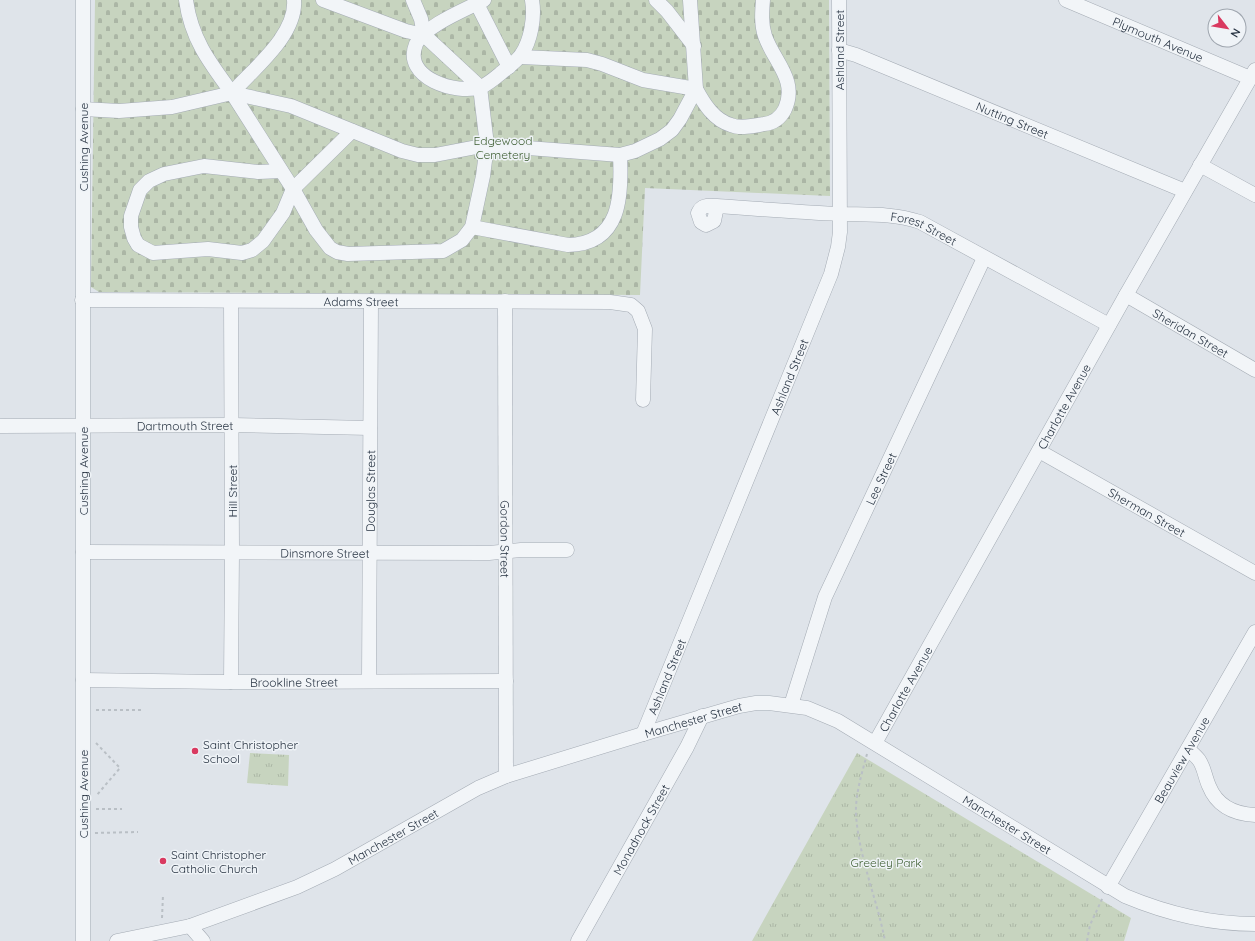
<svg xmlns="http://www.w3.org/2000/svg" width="1255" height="941" font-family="Quicksand,sans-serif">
<defs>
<pattern id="cemetery-stones" width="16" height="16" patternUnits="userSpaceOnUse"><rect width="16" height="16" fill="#c7d4bf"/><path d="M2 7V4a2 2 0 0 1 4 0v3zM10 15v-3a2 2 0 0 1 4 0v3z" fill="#abb6a5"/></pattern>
<pattern id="park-tufts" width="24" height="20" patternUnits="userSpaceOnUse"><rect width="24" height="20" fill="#c7d4bf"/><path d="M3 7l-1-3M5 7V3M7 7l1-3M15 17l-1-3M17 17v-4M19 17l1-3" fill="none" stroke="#abb6a5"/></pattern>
</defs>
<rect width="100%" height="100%" fill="#dfe4ea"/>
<path fill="url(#cemetery-stones)" d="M95 0H829L830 196 645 188 640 295 99 292 91 287Z"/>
<path fill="url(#park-tufts)" d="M250 753 289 755 288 786 247 783Z
M857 753 1131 918 1124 941H752Z"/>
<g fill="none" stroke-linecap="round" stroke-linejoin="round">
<defs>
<g id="minor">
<path d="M83 0V941"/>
<path d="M186 0C191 38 209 62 232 93"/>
<path d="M294 0C297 35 253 69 232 93L293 189 316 230 330 248 337 252 348 254 443 251 462 240 472 227 483 176 487 145 480 87 424 35 406 31 323 0"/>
<path d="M413 0 421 19 424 35"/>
<path d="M475 0 509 67"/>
<path d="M484 0C467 9 424 26 416 44 402 78 456 95 481 87 488 84 495 78 501 73 507 68 516 62 521 55 531 41 535 17 532 0"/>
<path d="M656 0 667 11 694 46"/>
<path id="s1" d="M1066 0 1250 78"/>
<path id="s2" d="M839 50 856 55 1185 191"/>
<path d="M521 57 587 60 602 64 643 80 696 89C704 104 714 120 731 125 740 129 754 126 764 124 774 123 781 117 785 109 798 80 774 62 765 36 761 24 762 12 763 0"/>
<path d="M83 109 119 111 172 107 232 93 291 106 402 151 418 155H435L487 145 620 155 635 151 660 139 672 130 680 119 696 89 690 0"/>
<path d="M1200 165 1255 195"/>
<path d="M281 171 258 172 204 166 164 174 149 181 140 190 131 216V227L134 238 138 245 153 253 208 249 242 253 252 250 263 241 283 213 293 189 352 131"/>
<path id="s3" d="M717 206 714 221 706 225 701 222 698 213C702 204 709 206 717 206 758 209 798 212 839 214 867 215 893 213 920 222L1109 325"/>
<path d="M472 227 568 245C621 244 622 196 620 155"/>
<path id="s4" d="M1126 295 1255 370"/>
<path id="s5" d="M82 300 610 302 631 305 638 311 645 329 643 400"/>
<path id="s6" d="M505 301 506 776"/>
<path id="s7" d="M0 426 232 425 370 428"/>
<path id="s8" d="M1039 451 1255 573"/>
<path id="s9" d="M83 552 489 553 521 550H567"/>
<path id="s10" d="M83 680 223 682 506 681"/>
<path id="s11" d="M369 681 371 301"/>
<path d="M231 682 232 552 231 301"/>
<path id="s12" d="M791 705 825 597 984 258"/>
<path id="s13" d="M643 734 831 274 838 247 840 232 839 0"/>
<path id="s14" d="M875 743 1126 295 1255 70"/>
<path d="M1188 749C1191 752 1196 756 1199 760 1204 767 1205 777 1209 786 1217 806 1234 814 1255 815"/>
<path id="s15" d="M1108 887 1255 632"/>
<path d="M190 926 203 941"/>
<path id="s16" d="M117 941 190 926 297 887 335 869 478 788 506 776 643 734 739 706 756 703H769L807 708 838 721 1125 896C1168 914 1209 924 1255 924"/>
<path id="s17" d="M578 941 687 747 702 716"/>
</g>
</defs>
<use href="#minor" stroke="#a4abb4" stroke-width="15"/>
<path stroke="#b9bfc5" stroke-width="2" stroke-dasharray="3 3" stroke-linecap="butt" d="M96 710H141
M96 743 120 768 96 796
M867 754C862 773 855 795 856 815 859 858 877 899 885 941
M96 809H122
M95 833 138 832
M162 918 163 895
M1087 941 1090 925 1103 897"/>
<use href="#minor" stroke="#f2f5f8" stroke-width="14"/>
</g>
<g fill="#d93960" stroke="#eff3f7" stroke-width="1.5">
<circle cx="195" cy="751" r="4"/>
<circle cx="163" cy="861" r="4"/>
</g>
<g text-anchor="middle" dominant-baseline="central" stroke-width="3" stroke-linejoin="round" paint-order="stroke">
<g font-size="12" fill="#273342" stroke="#eff3f7">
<text stroke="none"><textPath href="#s1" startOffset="100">Plymouth Avenue</textPath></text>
<text transform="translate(839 50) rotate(-90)">Ashland Street</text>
<text stroke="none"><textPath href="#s2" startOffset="187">Nutting Street</textPath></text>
<text transform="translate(83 147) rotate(-90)">Cushing Avenue</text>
<text stroke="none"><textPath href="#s3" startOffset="271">Forest Street</textPath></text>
<text stroke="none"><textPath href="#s5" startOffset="279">Adams Street</textPath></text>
<text stroke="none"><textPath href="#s4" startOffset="75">Sheridan Street</textPath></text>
<text stroke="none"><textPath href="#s13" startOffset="386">Ashland Street</textPath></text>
<text stroke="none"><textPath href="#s14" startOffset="386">Charlotte Avenue</textPath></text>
<text stroke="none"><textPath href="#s7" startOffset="185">Dartmouth Street</textPath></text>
<text transform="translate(83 471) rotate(-90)">Cushing Avenue</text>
<text stroke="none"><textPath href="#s12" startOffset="244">Lee Street</textPath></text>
<text transform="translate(232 491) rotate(-90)">Hill Street</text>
<text stroke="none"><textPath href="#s11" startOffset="190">Douglas Street</textPath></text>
<text stroke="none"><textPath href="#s8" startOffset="124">Sherman Street</textPath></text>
<text stroke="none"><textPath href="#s6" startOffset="238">Gordon Street</textPath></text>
<text stroke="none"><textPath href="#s9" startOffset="242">Dinsmore Street</textPath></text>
<text stroke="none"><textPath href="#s13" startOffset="62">Ashland Street</textPath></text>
<text stroke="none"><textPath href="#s10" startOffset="211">Brookline Street</textPath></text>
<text stroke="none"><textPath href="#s14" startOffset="62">Charlotte Avenue</textPath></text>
<text stroke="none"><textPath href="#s16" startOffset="621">Manchester Street</textPath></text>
<text stroke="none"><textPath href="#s15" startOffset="147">Beauview Avenue</textPath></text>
<text transform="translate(83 794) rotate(-90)">Cushing Avenue</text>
<text stroke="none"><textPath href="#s16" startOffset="969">Manchester Street</textPath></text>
<text stroke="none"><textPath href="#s17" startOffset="128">Monadnock Street</textPath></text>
<text stroke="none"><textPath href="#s16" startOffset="297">Manchester Street</textPath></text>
</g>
<g font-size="12" fill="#3f5f33" stroke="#eff3f7">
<text x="503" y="140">Edgewood<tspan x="503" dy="14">Cemetery</tspan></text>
<text x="886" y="862">Greeley Park</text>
</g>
<g font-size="12" fill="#273342" stroke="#eff3f7" text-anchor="start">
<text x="203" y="744">Saint Christopher<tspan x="203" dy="14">School</tspan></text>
<text x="171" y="854">Saint Christopher<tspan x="171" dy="14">Catholic Church</tspan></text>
</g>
</g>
<g transform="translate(1227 28) rotate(121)"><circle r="19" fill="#eff3f7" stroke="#9fa6af"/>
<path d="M0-3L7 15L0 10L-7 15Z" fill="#d93960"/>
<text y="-6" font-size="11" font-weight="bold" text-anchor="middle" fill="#273342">N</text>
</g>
</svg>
